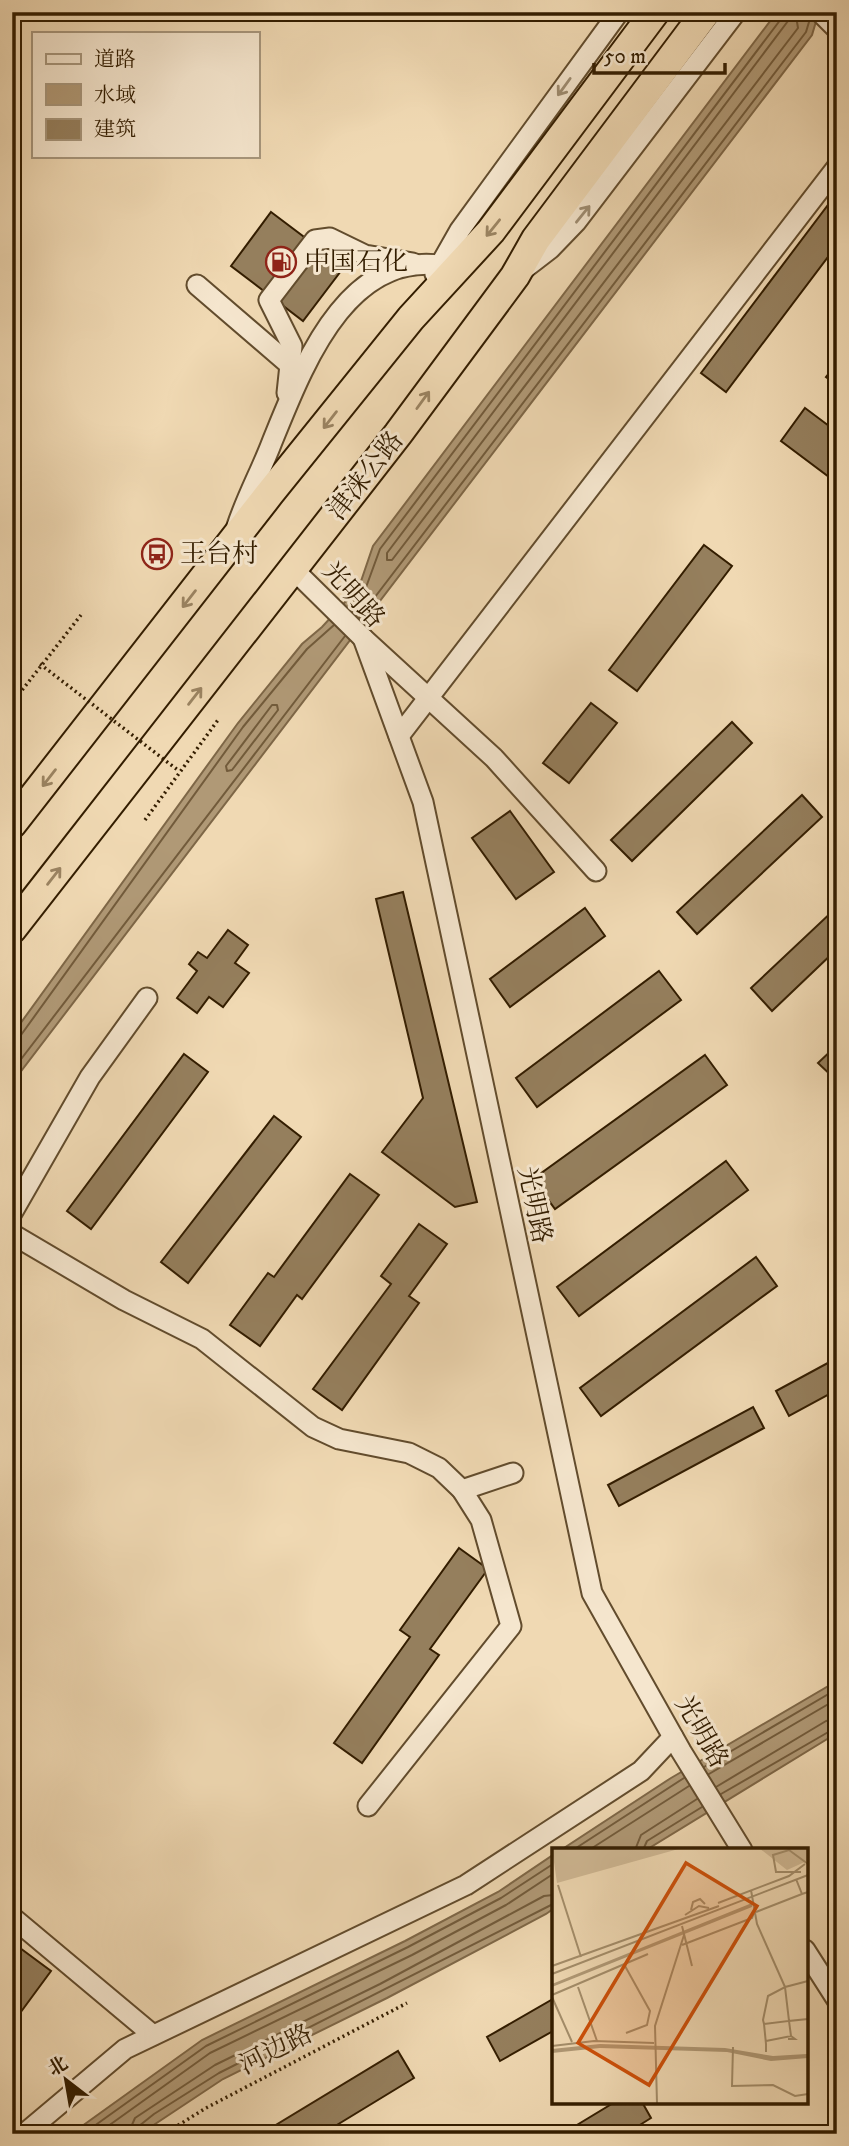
<svg xmlns="http://www.w3.org/2000/svg" width="849" height="2146" viewBox="0 0 849 2146" font-family="'IM FELL DW Pica','Noto Serif SC',serif">
	<style>
		.water { fill: #b09976; stroke: #7e6747; stroke-width: 2 }
		.lines { fill: none; stroke-linecap: round; stroke-linejoin: round }
		.shore { stroke: #725b3b; stroke-width: 2 }
		.building { fill: #957f5d; stroke: #331d00; stroke-width: 2 }
		.minor-casing { stroke: #624c2d; stroke-width: 23 }
		.highway-casing { stroke: #331d00; stroke-width: 32 }
		.path { stroke: #331d00; stroke-width: 3.5; stroke-dasharray: 2 3.5; stroke-linecap: butt }
		.minor { stroke: #f5e6ce; stroke-width: 19 }
		.highway { stroke: #f0d9b3; stroke-width: 28 }
		.path-bridge { stroke: #331d00; stroke-width: 3.5; stroke-dasharray: 2 3.5; stroke-linecap: butt }
		.oneway { stroke: #9e8c71 }
		.oneway2 { stroke: #9b8462 }
		.labels { text-anchor: middle; dominant-baseline: central; stroke-width: 6; stroke-linejoin: round; paint-order: stroke }
		.poi-label { font-size: 26px; fill: #331d00; stroke: #f5e6ce; text-anchor: start }
		.street-label { font-size: 26px; fill: #331d00; stroke: #f5e6ce }
		.inset-road { fill: none; stroke: #a48e6b; stroke-width: 2 }
		.view { fill: #cd500a; fill-opacity: 0.15; stroke: #cd500a; stroke-width: 3.5 }
		.inset-edge { fill: none; stroke: #331d00; stroke-width: 3.5 }
	</style>
	<rect width="100%" height="100%" fill="#f0d9b3"/>
	<filter id="stains"><feTurbulence type="fractalNoise" baseFrequency=".00286" numOctaves="4"/><feColorMatrix values="0 0 0 0 .2 0 0 0 0 .09 0 0 0 0 .02 0 0 0 .5 -.17"/></filter>
	<radialGradient id="worn" r=".72"><stop offset=".6" stop-color="#630" stop-opacity="0"/><stop offset="1" stop-color="#630" stop-opacity=".3"/></radialGradient>
	<g class="water">
		<polygon points="777,12 810,12 817,18 812,35 12,1083 12,1035 238,723 302,644 322,627 359,587 373,546"/>
		<polygon points="837,1681 837,1733 646,1850 561,1850 671,1778"/>
		<polygon points="553,1855 553,1909 546,1914 387,1998 223,2079 140,2134 71,2134 202,2040 405,1941 498,1892"/>
	</g>
	<g class="lines">
		<g class="shore">
			<polygon points="796,16 798,28 392,560 387,560 387,553 791,17"/>
			<polyline points="349,608 365,590 380,549 781,19 782,12"/>
			<polyline points="359,618 806,32 809,22 806,12"/>
			<polygon points="272,705 277,705 278,710 232,770 227,771 226,766"/>
			<polyline points="12,1038 21,1035 243,727 307,649 334,625"/>
			<polyline points="12,1071 345,636"/>
			<polyline points="704,1767 837,1689"/>
			<polyline points="709,1774 837,1699"/>
			<polyline points="716,1787 826,1721 837,1719"/>
			<polyline points="721,1794 837,1727"/>
			<polyline points="573,1850 684,1778"/>
			<polyline points="589,1850 689,1786"/>
			<polyline points="635,1850 641,1835 697,1799"/>
			<polyline points="643,1850 647,1841 702,1807"/>
			<polyline points="83,2134 206,2046 408,1947 501,1898 553,1864"/>
			<polyline points="97,2134 210,2053 412,1955 506,1905 553,1874"/>
			<polyline points="128,2134 135,2118 215,2065 380,1984 544,1896 553,1895"/>
			<polyline points="137,2134 139,2126 154,2114 219,2073 553,1904"/>
		</g>
	</g>
	<g class="building">
		<polygon points="837,193 837,245 726,392 701,373"/>
		<polygon points="271,212 344,267 303,321 231,266"/>
		<polygon points="837,363 837,385 826,377"/>
		<polygon points="805,408 837,432 837,483 781,441"/>
		<polygon points="704,545 732,566 637,691 609,670"/>
		<polygon points="591,703 617,723 569,783 543,763"/>
		<polygon points="732,722 752,743 632,861 611,840"/>
		<polygon points="802,795 822,817 697,934 677,912"/>
		<polygon points="510,811 554,872 516,899 472,838"/>
		<polygon points="403,892 477,1202 455,1207 382,1152 423,1098 376,899"/>
		<polygon points="837,907 837,949 772,1011 751,988"/>
		<polygon points="585,908 605,936 510,1007 490,979"/>
		<polygon points="228,930 248,945 235,963 249,973 223,1007 209,997 197,1013 177,998 197,971 189,964 198,952 207,958"/>
		<polygon points="659,971 681,1000 537,1107 516,1078"/>
		<polygon points="837,1045 837,1081 818,1063"/>
		<polygon points="184,1054 208,1072 91,1229 67,1211"/>
		<polygon points="705,1055 727,1085 555,1209 533,1179"/>
		<polygon points="274,1116 301,1137 188,1283 161,1262"/>
		<polygon points="726,1161 748,1190 579,1316 557,1287"/>
		<polygon points="350,1174 379,1195 302,1299 297,1295 260,1346 230,1325 268,1273 274,1277"/>
		<polygon points="419,1224 447,1244 409,1296 419,1303 342,1410 313,1389 391,1284 381,1276"/>
		<polygon points="756,1257 777,1286 601,1416 580,1388"/>
		<polygon points="837,1358 837,1390 789,1416 776,1391"/>
		<polygon points="753,1407 764,1428 619,1506 608,1485"/>
		<polygon points="459,1548 488,1569 430,1649 439,1655 362,1763 334,1743 410,1637 400,1630"/>
		<polygon points="20,1948 51,1971 12,2024 12,1959"/>
		<polygon points="553,1999 553,2031 500,2061 487,2037"/>
		<polygon points="398,2051 414,2078 322,2134 261,2134"/>
		<polygon points="615,2102 642,2102 651,2118 635,2128 639,2134 569,2134 567,2131"/>
	</g>
	<g class="lines">
		<g class="minor-casing">
			<g id="minor">
				<polyline points="820,12 837,29"/>
				<polyline points="524,269 550,249 576,222 736,12"/>
				<polyline points="435,274 460,230 619,12"/>
				<polyline points="197,285 290,365"/>
				<polyline points="287,393 292,346 269,300 315,240 330,238 365,255 413,263"/>
				<path d="M 237,526 C 247,496 261,471 272,442 C 303,366 349,241 455,268"/>
				<polyline points="293,569 363,638 494,758 596,871"/>
				<polyline points="363,638 423,802 592,1593 681,1751 742,1850"/>
				<polyline points="399,736 837,167"/>
				<polyline points="12,1213 90,1077 147,998"/>
				<polyline points="12,1234 124,1300 202,1339 313,1427 339,1439 409,1453 439,1468 462,1490 481,1520 511,1626 368,1806"/>
				<polyline points="462,1490 513,1473"/>
				<polyline points="12,1917 153,2035"/>
				<polyline points="805,1950 837,2000"/>
				<polyline points="24,2134 125,2049 466,1885 641,1771 673,1737"/>
			</g>
		</g>
		<g class="highway-casing">
			<g id="highway">
				<polyline points="12,824 270,493 411,318 491,231 655,12"/>
				<polyline points="12,929 398,434 515,276 536,239 706,12"/>
			</g>
		</g>
		<g class="path">
			<polyline points="12,703 81,615"/>
			<polyline points="145,820 218,720"/>
			<polyline points="164,2134 206,2108 407,2003"/>
		</g>
		<use href="#minor" class="minor"/>
		<use href="#highway" class="highway"/>
		<polyline class="path-bridge" points="40,664 179,771"/>
	</g>
	<defs><path id="oneway-shaft" d="M-6 0H5M1.5-3L5.5 0L1.5 3" fill="none" stroke-width="1.6" stroke-linecap="round" stroke-linejoin="round" transform="scale(1.75)"/></defs>
	<g class="oneway">
		<use href="#oneway-shaft" transform="translate(564 87) rotate(126)"/>
		<use href="#oneway-shaft" transform="translate(583 214) rotate(-51)"/>
	</g>
	<g class="oneway2">
		<use href="#oneway-shaft" transform="translate(493 228) rotate(129)"/>
		<use href="#oneway-shaft" transform="translate(423 400) rotate(-54)"/>
		<use href="#oneway-shaft" transform="translate(330 420) rotate(128)"/>
		<use href="#oneway-shaft" transform="translate(189 599) rotate(128)"/>
		<use href="#oneway-shaft" transform="translate(195 696) rotate(-52)"/>
		<use href="#oneway-shaft" transform="translate(49 778) rotate(128)"/>
		<use href="#oneway-shaft" transform="translate(54 876) rotate(-52)"/>
	</g>
	<defs>
		<g id="fuel-ring" transform="scale(1.575)"><circle r="9.5" fill="#f5e6ce" stroke="#8f2418" stroke-width="1.5"/><path d="M-5.5-6h7V0h2V4h1.3V-2.5L3-4.5l.8-.8L6-3V5H2.5V1h-1V6h-7ZM-4.2-4.7v3.2H.2V-4.7Z" fill="#8f2418"/></g>
		<g id="bus-ring" transform="scale(1.575)"><circle r="9.5" fill="#f5e6ce" stroke="#8f2418" stroke-width="1.5"/><path d="M-5-6H5V4H4V6H2V4H-2V6H-4V4H-5ZM-3.5-4V0h7V-4ZM-3.5 1.2v1.5H-2V1.2ZM2 1.2v1.5H3.5V1.2Z" fill="#8f2418"/></g>
	</defs>
	<g fill-rule="evenodd">
		<use href="#fuel-ring" x="281" y="262"/>
		<use href="#bus-ring" x="157" y="554"/>
	</g>
	<g class="labels">
		<g class="poi-label">
			<text x="304" y="262">中国石化</text>
			<text x="180" y="554">王台村</text>
		</g>
		<g class="street-label">
			<text transform="translate(366 476) rotate(-52)">津涞公路</text>
			<text transform="translate(353 595) rotate(48)">光明路</text>
			<text transform="translate(534 1205) rotate(78)">光明路</text>
			<text transform="translate(701 1732) rotate(60)">光明路</text>
			<text transform="translate(276 2050) rotate(-27)">河边路</text>
		</g>
	</g>
	<g transform="translate(552 1848)">
		<rect width="256" height="256" fill="#f0d9b3"/>
		<path d="M 0,0 L 130,0 L 5,35 ZM 207,0 L 255,0 L 255,13 L 235,22 Z" fill="#d0b995"/>
		<path d="M 200,55 L 200,59 L 0,139 L 0,136 ZM 48,196 L 173,200 L 221,208 L 255,206 L 256,210 L 219,213 L 175,204 L 48,200 L 0,205 L 0,201 Z" fill="#b09976"/>
		<path class="inset-road" d="M 249,24 L 224,24 L 221,7 L 237,2 L 256,16M 244,31 L 250,46 L 256,44M 6,37 L 29,109M 199,42 L 205,76 L 233,139 L 256,133M 166,55 L 237,28 L 253,16M 139,62 L 141,54 L 148,51 L 153,56M 204,64 L 250,46M 133,67 L 147,58 L 157,60M 130,78 L 140,118M 130,97 L 200,70 L 203,62M 0,118 L 167,58M 73,118 L 98,163 L 95,177 L 74,185M 0,126 L 256,27M 26,139 L 45,193M 0,147 L 96,106M 0,149 L 20,194M 212,176 L 237,173 L 233,139 L 216,148 L 211,172 L 212,176 L 214,196 L 214,204M 239,188 L 237,173 L 256,171M 214,193 L 239,188 L 243,191 L 236,191M 0,198 L 42,193 L 102,195M 181,199 L 180,238 L 221,237 L 243,248 L 256,246M 105,255 L 103,178 L 132,87"/>
		<path class="view" d="M 134,15 L 205,58 L 97,237 L 26,195 Z"/>
		<rect width="256" height="256" class="inset-edge"/>
	</g>
	<rect width="849" height="2146" fill="none" stroke="#f0d9b3" stroke-width="42"/>
	<rect x="14" y="14" width="821" height="2118" fill="none" stroke="#331d00" stroke-width="3.5"/>
	<rect x="21" y="21" width="807" height="2104" fill="none" stroke="#331d00" stroke-width="2"/>
	<rect x="32" y="32" width="228" height="126" fill="#f5e6ce" stroke="#a7967c" stroke-width="2"/>
	<rect x="46" y="54" width="35" height="10" fill="#f5e6ce" stroke="#a7967c" stroke-width="2"/>
	<text x="94" y="66" font-size="21" fill="#331d00">道路</text>
	<rect x="46" y="84" width="35" height="21" fill="#b09976" stroke="#a7967c" stroke-width="2"/>
	<text x="94" y="102" font-size="21" fill="#331d00">水域</text>
	<rect x="46" y="119" width="35" height="21" fill="#957f5d" stroke="#a7967c" stroke-width="2"/>
	<text x="94" y="136" font-size="21" fill="#331d00">建筑</text>
	<g transform="translate(66 2080) rotate(329)" stroke="#f5e6ce" stroke-width="5" paint-order="stroke">
	<path d="M0-5L12 26L0 18L-12 26Z" fill="#331d00"/>
	<text y="-10" font-size="19" font-weight="bold" text-anchor="middle" fill="#331d00">北</text>
	</g>
	<path d="M594 63v10h131v-10" fill="none" stroke="#331d00" stroke-width="3.5"/>
	<text x="604" y="63" font-size="21" fill="#331d00" stroke="#f5e6ce" stroke-width="5" paint-order="stroke">50 m</text>
	<rect width="100%" height="100%" filter="url(#stains)"/>
	<rect width="100%" height="100%" fill="url(#worn)"/>
</svg>
